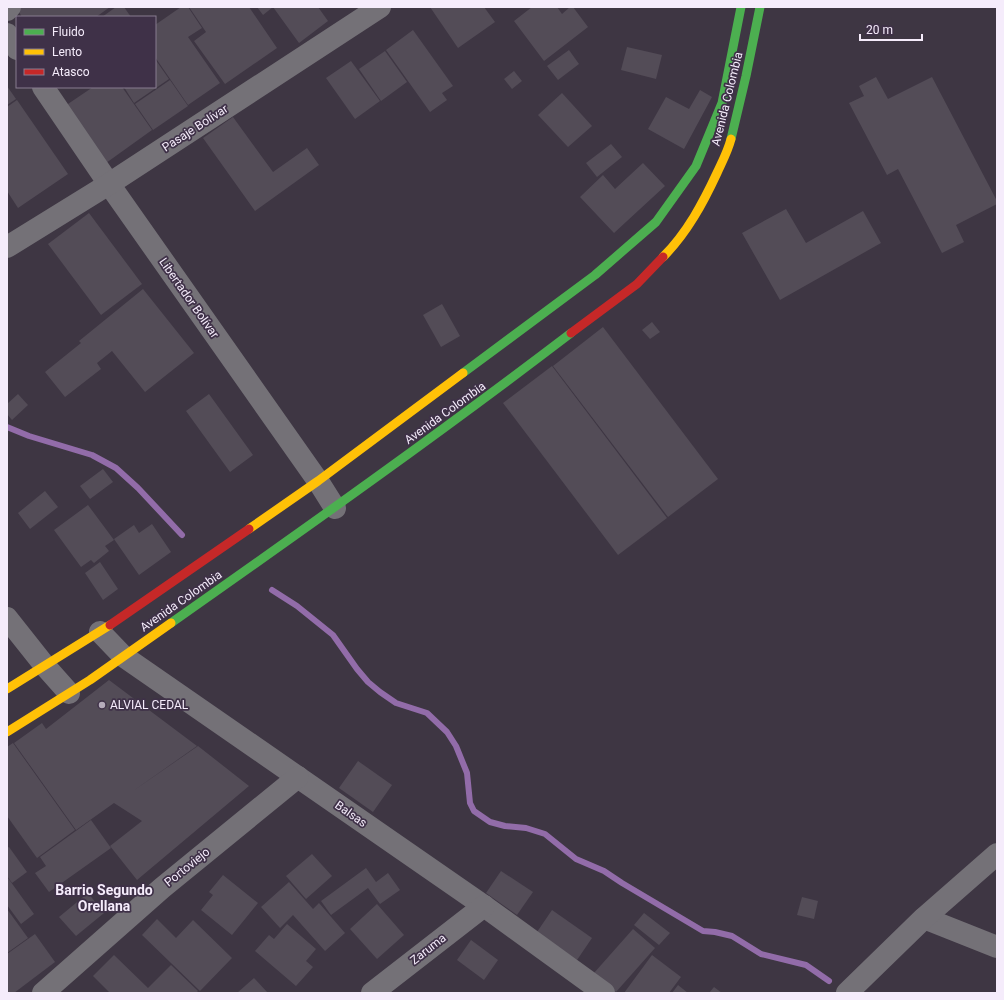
<svg xmlns="http://www.w3.org/2000/svg" width="1004" height="1000" viewBox="0 0 1004 1000" font-family="Roboto,sans-serif">
	<style>
		.lines { fill: none; stroke-linecap: round; stroke-linejoin: round }
		.stream { stroke: #926ca9; stroke-width: 6 }
		.building { fill: #534c57 }
		.street { stroke: #747177; stroke-width: 22 }
		.fast { stroke: #4caf50; stroke-width: 9 }
		.slow { stroke: #ffc107; stroke-width: 9 }
		.jam { stroke: #c62828; stroke-width: 9 }
		.poi-dot { fill: #b5acbb; stroke: #3f3148; stroke-width: 1.5 }
		.labels { text-anchor: middle; dominant-baseline: central; stroke-width: 3.5; stroke-linejoin: round; paint-order: stroke }
		.street-label { font-size: 12px; fill: #f5ecfb; stroke: #3f3148 }
		.poi-label { font-size: 12px; fill: #f5ecfb; stroke: #3f3148; text-anchor: start }
		.quarter-label { font-size: 14px; font-weight: bold; fill: #f5ecfb; stroke: #3f3148 }
	</style>
	<rect width="100%" height="100%" fill="#3e3643"/>
	<g class="lines">
		<g class="stream">
			<polyline points="7,427 29,436 92,455 116,468 138,488 182,535"/>
			<polyline points="272,590 297,606 333,635 357,669 368,682 380,692 396,703 427,713 447,732 456,746 467,773 470,803 474,811 490,822 505,826 526,828 545,834 576,859 604,871 622,883 703,931 715,932 732,936 761,954 806,965 829,981"/>
		</g>
	</g>
	<g class="building">
		<polygon points="20,7 110,7 96,17 22,17 17,9"/>
		<polygon points="116,7 124,7 131,17 102,17"/>
		<polygon points="181,7 188,7 202,28 188,37 220,83 188,105 155,57 155,25"/>
		<polygon points="189,7 249,7 277,48 225,84 194,41 206,32"/>
		<polygon points="257,7 318,7 328,21 299,43 273,7 263,15"/>
		<polygon points="430,7 484,7 495,22 458,48"/>
		<polygon points="532,7 557,7 562,14 570,7 573,7 588,27 544,61 514,21"/>
		<polygon points="413,30 453,86 442,93 447,100 430,112 386,50"/>
		<polygon points="627,47 662,55 656,79 621,70"/>
		<polygon points="569,50 579,64 558,80 547,66"/>
		<polygon points="385,51 407,82 381,101 359,69"/>
		<polygon points="155,59 169,79 134,103 124,87 155,87"/>
		<polygon points="351,61 380,101 355,119 326,78"/>
		<polygon points="514,71 522,81 512,89 504,79"/>
		<polygon points="876,77 888,99 932,77 997,201 997,204 956,225 964,242 942,253 898,169 887,175 849,103 864,96 859,86"/>
		<polygon points="170,80 188,106 153,130 135,104"/>
		<polygon points="7,86 16,99 7,105"/>
		<polygon points="93,87 122,87 152,130 106,163 65,106"/>
		<polygon points="700,90 712,97 684,149 648,129 666,97 689,109"/>
		<polygon points="562,93 592,126 568,147 538,115"/>
		<polygon points="17,100 68,174 18,208 7,191 7,107"/>
		<polygon points="233,117 273,172 307,148 319,165 255,211 203,138"/>
		<polygon points="611,144 622,157 597,177 586,163"/>
		<polygon points="643,163 665,186 614,233 580,197 603,175 615,189"/>
		<polygon points="786,209 806,243 863,211 881,243 780,300 742,233"/>
		<polygon points="89,213 142,284 101,315 48,244"/>
		<polygon points="143,289 194,353 145,392 112,351 97,363 101,369 65,397 45,372 81,343 79,341"/>
		<polygon points="442,304 460,336 441,347 423,315"/>
		<polygon points="652,322 660,332 650,339 642,330"/>
		<polygon points="603,327 718,479 668,517 553,366"/>
		<polygon points="552,366 667,518 618,555 503,403"/>
		<polygon points="18,394 28,405 12,420 7,414 7,404"/>
		<polygon points="209,394 253,455 230,472 186,411"/>
		<polygon points="103,469 113,482 90,499 80,486"/>
		<polygon points="45,491 58,507 30,529 18,513"/>
		<polygon points="88,505 114,540 105,546 109,551 94,563 91,560 81,567 54,530"/>
		<polygon points="152,524 171,552 139,575 114,539 134,525 139,533"/>
		<polygon points="100,562 118,589 103,600 85,573"/>
		<polygon points="109,680 197,746 133,791 198,746 249,786 137,880 110,846 142,821 114,803 76,830 14,743 42,723 46,729"/>
		<polygon points="13,743 75,830 37,858 7,816 7,747"/>
		<polygon points="358,761 392,785 373,812 339,788"/>
		<polygon points="91,820 111,848 49,892 35,873 46,866 40,857"/>
		<polygon points="9,847 27,872 12,883 7,876 7,848"/>
		<polygon points="312,854 332,876 306,899 286,876"/>
		<polygon points="366,868 376,882 388,873 400,890 380,904 368,888 331,915 321,901"/>
		<polygon points="501,871 533,892 517,915 486,893"/>
		<polygon points="223,875 258,903 232,935 201,910 213,895 209,892"/>
		<polygon points="8,878 34,914 21,924 7,905"/>
		<polygon points="289,882 313,909 319,903 345,933 325,951 293,915 280,928 261,907"/>
		<polygon points="88,893 104,913 76,936 59,917"/>
		<polygon points="802,897 818,901 814,919 797,915"/>
		<polygon points="377,904 404,935 377,959 350,929"/>
		<polygon points="7,909 28,938 7,953"/>
		<polygon points="552,910 592,938 577,960 537,932"/>
		<polygon points="644,913 670,933 659,945 634,925"/>
		<polygon points="157,919 176,938 193,920 232,958 200,991 142,935"/>
		<polygon points="287,924 316,949 306,961 313,967 296,986 255,951 269,935 274,939"/>
		<polygon points="633,929 655,948 616,992 594,973"/>
		<polygon points="35,934 55,962 14,993 7,993 7,954"/>
		<polygon points="471,940 498,960 484,980 457,960"/>
		<polygon points="114,955 148,988 171,965 198,991 196,993 110,993 93,976"/>
		<polygon points="652,955 681,977 669,993 624,993"/>
		<polygon points="254,978 268,993 237,993"/>
		<polygon points="678,985 688,993 672,993"/>
		<polygon points="714,987 722,993 709,993"/>
	</g>
	<g class="lines">
		<g class="street">
			<polyline points="7,10 10,7"/>
			<polyline points="7,34 17,49"/>
			<polyline points="43,87 109,184 318,481 335,508"/>
			<polyline points="7,247 109,184 380,7"/>
			<polyline points="7,618 45,666 69,693"/>
			<polyline points="100,632 123,656 484,906 604,993"/>
			<polyline points="924,918 997,947"/>
			<polyline points="43,993 162,888 298,777"/>
			<polyline points="372,993 484,906"/>
			<polyline points="847,993 924,918 997,854"/>
		</g>
		<g class="fast">
			<polyline points="731,139 746,76 760,7"/>
			<polyline points="463,373 595,275 656,222 696,166 722,103 741,7"/>
			<path d="M 171,623 C 306,528 440,433 571,333"/>
		</g>
		<g class="slow">
			<path d="M 663,257 C 687,233 703,203 717,173 C 722,162 728,151 731,139"/>
			<polyline points="249,529 318,481 463,373"/>
			<polyline points="7,689 110,625"/>
			<polyline points="7,732 90,680 171,623"/>
		</g>
		<g class="jam">
			<polyline points="571,333 637,284 663,257"/>
			<polyline points="110,625 249,529"/>
		</g>
	</g>
	<circle class="poi-dot" cx="102" cy="705" r="4"/>
	<g class="labels">
		<g class="street-label">
			<text transform="translate(727 99) rotate(-76)">Avenida Colombia</text>
			<text transform="translate(195 128) rotate(-33)">Pasaje Bolívar</text>
			<text transform="translate(189 298) rotate(55)">Libertador Bolívar</text>
			<text transform="translate(445 413) rotate(-36)">Avenida Colombia</text>
			<text transform="translate(181 601) rotate(-35)">Avenida Colombia</text>
			<text transform="translate(351 814) rotate(35)">Balsas</text>
			<text transform="translate(187 867) rotate(-39)">Portoviejo</text>
			<text transform="translate(428 949) rotate(-38)">Zaruma</text>
		</g>
		<g class="poi-label">
			<text x="110" y="705">ALVIAL CEDAL</text>
		</g>
		<g class="quarter-label">
			<text x="104" y="890">Barrio Segundo<tspan x="104" dy="16">Orellana</tspan></text>
		</g>
	</g>
	<rect width="1004" height="1000" fill="none" stroke="#f5ecfb" stroke-width="16"/>
	<rect x="16" y="16" width="140" height="72" fill="#3f3148" stroke="#887c90"/>
	<rect x="24" y="29" width="20" height="6" fill="#4caf50" stroke="#887c90"/>
	<text x="52" y="36" font-size="12" fill="#f5ecfb">Fluido</text>
	<rect x="24" y="49" width="20" height="6" fill="#ffc107" stroke="#887c90"/>
	<text x="52" y="56" font-size="12" fill="#f5ecfb">Lento</text>
	<rect x="24" y="69" width="20" height="6" fill="#c62828" stroke="#887c90"/>
	<text x="52" y="76" font-size="12" fill="#f5ecfb">Atasco</text>
	<path d="M860 34v6h62v-6" fill="none" stroke="#f5ecfb" stroke-width="2"/>
	<text x="866" y="34" font-size="12" fill="#f5ecfb" stroke="#3f3148" stroke-width="3" paint-order="stroke">20 m</text>
</svg>
